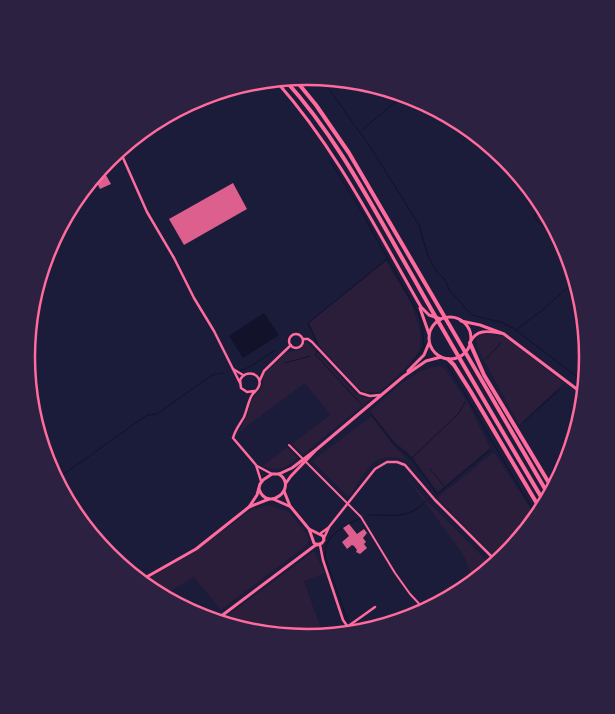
<svg xmlns="http://www.w3.org/2000/svg" width="615" height="714" viewBox="0 0 615 714" font-family="'Source Sans 3',sans-serif">
	<style>
		.green { fill: #2a1e3b }
		.water { fill: #12122b }
		.lines { fill: none; stroke-linecap: round; stroke-linejoin: round }
		.stream { stroke: #12122b; stroke-width: 1 }
		.building { fill: #dd5f8e }
		.pedestrian { stroke: #ff6b9d; stroke-width: 2 }
		.minor { stroke: #ff6b9d; stroke-width: 2.5 }
		.tertiary { stroke: #ff6b9d; stroke-width: 3 }
		.secondary { stroke: #ff6b9d; stroke-width: 3 }
		.trunk { stroke: #ff6b9d; stroke-width: 4 }
		.rim { fill: none; stroke: #ff6b9d; stroke-width: 2.5 }
	</style>
	<rect width="100%" height="100%" fill="#1b1b3a"/>
	<g class="green">
		<polygon points="386,261 412,305 420,331 420,352 403,371 379,392 365,392 358,388 320,347 309,323"/>
		<polygon points="481,333 504,336 564,383 519,425 478,349 476,339"/>
		<polygon points="305,342 308,343 355,393 362,397 372,398 303,454 292,444 330,415 305,383 238,433 247,416 251,401 262,387 264,374 287,352 300,350"/>
		<path d="M 440,366 L 444,368 L 469,405 L 490,448 L 438,492 L 411,455 L 395,442 L 370,411 C 389,395 415,367 440,366 Z"/>
		<path d="M 372,416 L 393,445 L 409,461 C 372,448 367,471 349,497 L 312,461 Z"/>
		<path d="M 287,447 L 297,458 C 285,469 278,472 262,466 Z"/>
		<polygon points="494,452 534,514 506,556 499,561 437,498"/>
		<polygon points="402,471 428,502 492,566 478,575 472,575 463,554"/>
		<polygon points="269,505 289,512 307,534 309,540 307,545 221,610 194,577 166,594 145,580 190,555 252,509"/>
		<polygon points="314,551 325,573 304,581 323,635 307,638 220,621"/>
	</g>
	<polygon class="water" points="264,313 279,335 243,358 229,336"/>
	<g class="lines">
		<g class="stream">
			<polyline points="321,78 371,148 419,225 428,256 437,272 444,278 450,291 472,315 500,322 513,328 580,379"/>
			<polyline points="362,130 404,95"/>
			<polyline points="124,151 126,155"/>
			<polyline points="330,161 356,202 418,313 422,325 424,347 412,362"/>
			<polyline points="541,209 535,214 535,218 568,253"/>
			<polyline points="517,329 540,312 574,282"/>
			<polyline points="317,343 308,323 387,259"/>
			<polyline points="317,352 315,354 361,404"/>
			<polyline points="486,359 501,343"/>
			<polyline points="285,363 310,356"/>
			<path d="M 448,366 C 478,414 504,465 535,512"/>
			<polyline points="240,371 251,366 274,351"/>
			<polyline points="577,375 587,368"/>
			<polyline points="583,382 584,382"/>
			<polyline points="370,413 393,443 411,458 437,494 490,450"/>
			<polyline points="524,422 559,390"/>
			<polyline points="412,458 459,413 465,402"/>
			<polyline points="561,460 563,471"/>
			<polyline points="430,469 444,486"/>
			<polyline points="57,479 147,415 157,414 212,375 223,373"/>
			<path d="M 369,515 C 395,514 405,521 426,501"/>
			<path d="M 348,622 L 325,557 C 326,553 325,548 327,544 C 331,534 349,522 360,519"/>
		</g>
	</g>
	<g class="building">
		<polygon points="102,168 111,184 100,189 95,179"/>
		<polygon points="233,183 247,209 184,245 169,219"/>
		<polygon points="349,524 357,534 364,529 367,533 363,538 366,542 364,544 367,548 360,554 356,552 357,550 354,546 352,545 347,549 342,542 349,536 343,528"/>
	</g>
	<g class="lines">
		<polyline class="pedestrian" points="289,445 361,517 395,573 410,594 425,610"/>
		<g class="minor">
			<polyline points="120,151 147,212 174,258 194,298 214,331 240,383"/>
			<circle cx="296" cy="341" r="7"/>
			<polyline points="303,339 308,339 312,342 360,393 370,396 380,395"/>
			<polyline points="233,369 243,375"/>
			<polyline points="260,380 264,371 291,345"/>
			<path d="M 254,391 L 247,392 L 241,388 L 240,380 C 246,368 263,374 259,386 C 258,390 254,392 252,395 C 248,402 247,410 244,417 C 240,424 235,430 233,438 L 256,465 L 261,481"/>
			<polyline points="257,466 272,474"/>
			<polyline points="321,533 328,528"/>
			<polyline points="324,538 329,527 375,469 387,462 397,462 405,465 435,500 497,562"/>
			<polyline points="320,545 323,560 343,620 350,630"/>
			<polyline points="347,627 375,607"/>
		</g>
		<g class="tertiary">
			<path d="M 277,82 C 337,150 376,229 421,307 L 429,315 L 441,319"/>
			<polyline points="420,308 429,334"/>
			<polyline points="461,321 480,325 504,334 582,393"/>
			<path d="M 470,342 C 477,329 487,331 500,333"/>
			<polyline points="284,491 290,506 309,529 323,536 324,540 322,543 317,545 314,543 309,529"/>
			<polyline points="273,499 289,506"/>
			<polyline points="216,620 317,544"/>
		</g>
		<g class="secondary">
			<circle cx="450" cy="338" r="21"/>
			<polyline points="408,371 424,355 429,343"/>
			<polyline points="286,483 291,476 315,451"/>
			<path d="M 259,489 C 267,513 299,488 279,474"/>
			<polyline points="249,507 257,495 260,484 263,480 272,474 279,474 292,468 317,449 404,376 426,361 441,357"/>
			<polyline points="143,579 196,549 249,507 269,499"/>
		</g>
		<g class="trunk">
			<polyline points="294,78 316,105 349,153 548,494"/>
			<path d="M 285,80 C 338,138 374,210 413,277 C 455,352 499,426 543,500"/>
			<polyline points="470,343 484,375 552,488"/>
			<polyline points="448,359 454,365 471,392 539,507"/>
		</g>
	</g>
	<path d="M0 0H615V714H0ZM35 357a272 272 0 1 1 544 0a272 272 0 1 1-544 0Z" fill="#2d2142" fill-rule="evenodd"/>
	<path class="rim" d="M35 357a272 272 0 1 1 544 0a272 272 0 1 1-544 0Z"/>
</svg>
